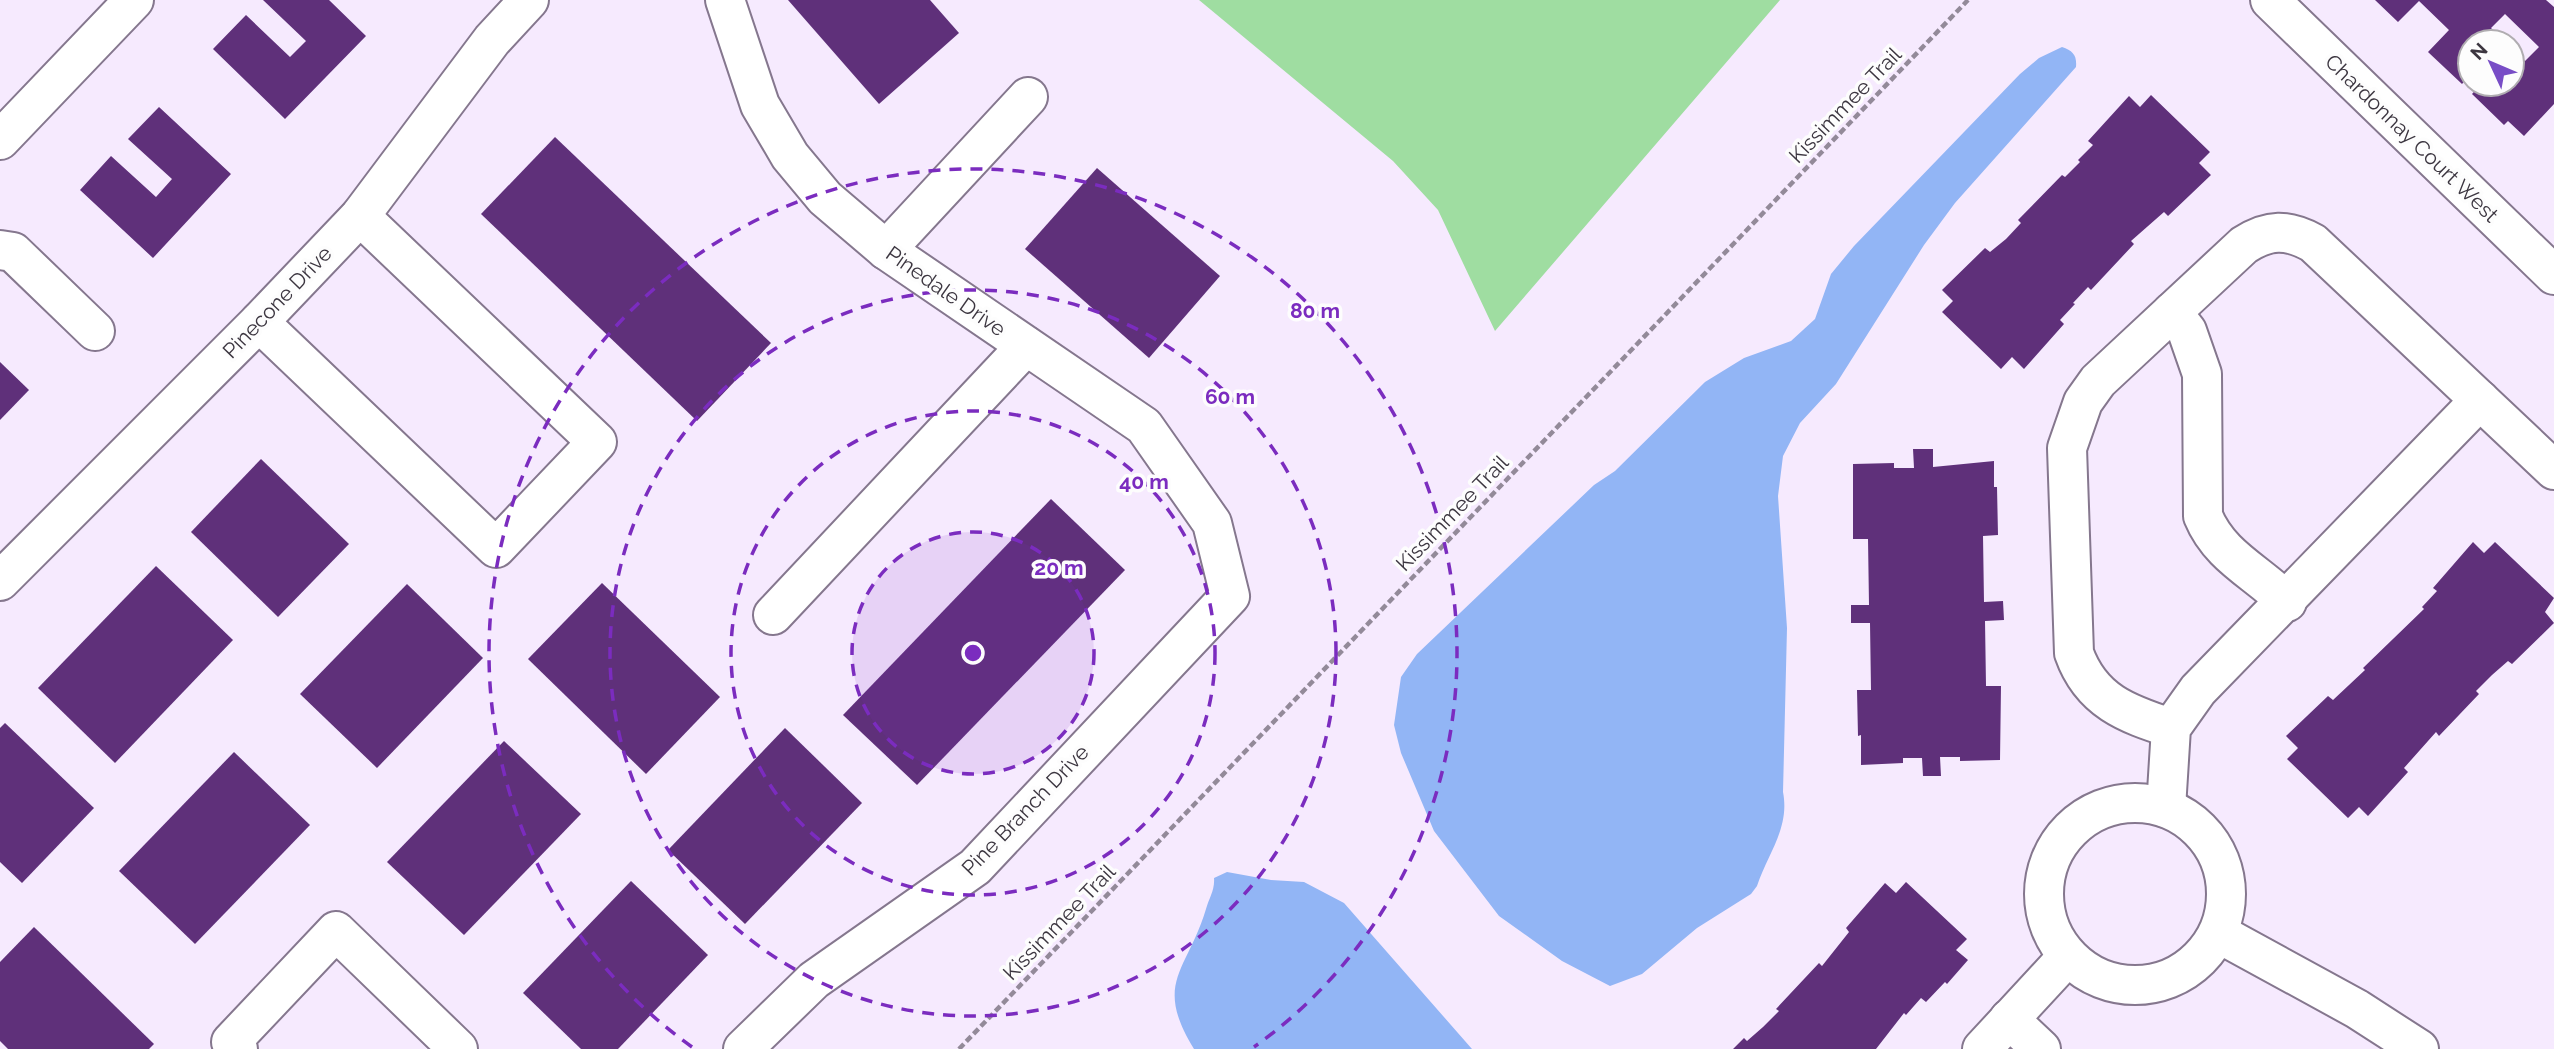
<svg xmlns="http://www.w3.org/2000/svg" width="2554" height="1049" viewBox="0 0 2554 1049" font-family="Raleway,sans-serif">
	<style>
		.green { fill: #9fdda1 }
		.water { fill: #92b5f5 }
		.building { fill: #5f307a }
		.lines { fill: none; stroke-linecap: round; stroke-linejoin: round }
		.minor-casing { stroke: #85778e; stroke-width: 42 }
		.path { stroke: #938a99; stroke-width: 4.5; stroke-dasharray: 7 3.5; stroke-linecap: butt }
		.minor { stroke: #fff; stroke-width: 38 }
		.ring { fill: none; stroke: #7b2cbf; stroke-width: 3.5; stroke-dasharray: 12 9 }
		.labels { text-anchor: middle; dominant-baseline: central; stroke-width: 7; stroke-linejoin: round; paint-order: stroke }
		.street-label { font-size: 21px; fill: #3c3640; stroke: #fdfdfd }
		.centre { fill: #7b2cbf; stroke: #fdfdfd; stroke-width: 3.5 }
		.ring-label { font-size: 21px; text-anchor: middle; font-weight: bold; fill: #7b2cbf; stroke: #fdfdfd; stroke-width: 7; stroke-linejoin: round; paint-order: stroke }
	</style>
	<rect width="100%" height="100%" fill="#f6eafe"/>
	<polygon class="green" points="1199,0 1780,0 1495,331 1438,210 1393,161"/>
	<g class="water">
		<path d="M 2062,47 C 2073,51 2077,55 2076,67 L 1955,203 L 1924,245 L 1836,384 L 1800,423 L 1783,456 L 1778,496 L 1787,628 L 1783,792 C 1790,828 1768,853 1757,886 L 1751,894 L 1697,928 L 1642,974 L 1610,986 L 1562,961 L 1499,916 L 1434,831 L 1401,753 L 1394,725 L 1401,677 L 1417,654 L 1594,485 L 1615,471 L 1705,382 L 1744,358 L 1791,341 L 1815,319 L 1831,274 L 1854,246 L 2020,74 L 2039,58 Z"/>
		<path d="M 1227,872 L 1271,880 L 1304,882 L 1344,903 L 1472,1049 L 1194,1049 C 1153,982 1187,972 1206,909 C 1209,898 1215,890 1214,878 Z"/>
	</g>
	<g class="building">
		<polygon points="263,0 329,0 366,36 285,119 213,49 246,15 290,57 306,41"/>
		<polygon points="788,0 930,0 959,33 879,104"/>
		<polygon points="2375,0 2546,0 2554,7 2554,104 2524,136 2508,121 2504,125 2472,94 2481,84 2512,84 2512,48 2525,61 2539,47 2505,14 2491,28 2505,42 2470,42 2470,75 2462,84 2428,52 2449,30 2419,1 2398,22"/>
		<polygon points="2151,95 2210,152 2199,163 2211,175 2168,216 2164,212 2131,241 2134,244 2091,290 2088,287 2073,303 2075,304 2060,320 2064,324 2024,369 2012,357 2001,369 1942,312 1953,301 1942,290 1985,248 1990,252 2006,239 2021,223 2018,220 2062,175 2065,177 2080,162 2078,160 2093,145 2088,141 2129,96 2140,107"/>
		<polygon points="159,107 231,174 153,258 80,190 111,156 156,197 172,179 128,139"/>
		<polygon points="555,137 771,343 697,421 481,214"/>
		<polygon points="1097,168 1220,276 1149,358 1025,249"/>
		<polygon points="0,362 29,390 0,420"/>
		<polygon points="1913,449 1933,449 1933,467 1994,461 1994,487 1997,487 1998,535 1983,536 1984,602 2003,601 2004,620 1985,621 1986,686 2001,686 2000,760 1960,761 1960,757 1940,757 1941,776 1923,776 1922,758 1903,758 1903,763 1861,765 1861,735 1858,736 1857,690 1871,690 1870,623 1851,623 1851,605 1869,605 1868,539 1853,539 1853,464 1894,463 1894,468 1914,468"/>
		<polygon points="261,459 349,544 278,617 191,532"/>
		<polygon points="1051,499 1125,570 917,785 843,715"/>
		<polygon points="2473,542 2484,553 2495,542 2554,598 2545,612 2554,623 2512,664 2508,661 2492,675 2476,691 2479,694 2439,736 2436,732 2404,768 2408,772 2368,816 2359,807 2348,818 2287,759 2298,748 2286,736 2328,696 2333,700 2365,670 2363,668 2424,609 2422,607 2437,591 2433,588"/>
		<polygon points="156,566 233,640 115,763 38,688"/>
		<polygon points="602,583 720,697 646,774 528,659"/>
		<polygon points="407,584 483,658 377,768 300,694"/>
		<polygon points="5,723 94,808 22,883 0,862 0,728"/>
		<polygon points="785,728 862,803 745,924 668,850"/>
		<polygon points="504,741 581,814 464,935 387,862"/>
		<polygon points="234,752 310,825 195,944 119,871"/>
		<polygon points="631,881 708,955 618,1049 581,1049 523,993"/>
		<polygon points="1906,882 1967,939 1956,950 1968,960 1947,984 1945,982 1926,1002 1921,998 1906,1015 1904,1013 1876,1049 1733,1049 1744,1038 1747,1041 1763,1027 1779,1011 1776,1009 1819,963 1822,966 1849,932 1846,928 1885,883 1896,893"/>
		<polygon points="34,927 154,1044 149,1049 8,1049 0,1041 0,962"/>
	</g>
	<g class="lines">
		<g class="minor-casing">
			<g id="minor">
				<polyline points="725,0 760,105 790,156 825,198 886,250 1144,426 1212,523 1230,596 975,867 814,980 743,1049"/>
				<polyline points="2270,0 2554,275"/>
				<polyline points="0,140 134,0"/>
				<polyline points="0,250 13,252 95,331"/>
				<polyline points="886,250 1028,97"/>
				<path d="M 2172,312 L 2187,331 L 2202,374 L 2203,516 C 2220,557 2256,571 2287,602"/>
				<polyline points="259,322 496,548 597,442 360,216"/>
				<polyline points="0,581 259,322 360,216 492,40 529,0"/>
				<polyline points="773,615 1026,346"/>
				<path d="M 2171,728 C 2127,714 2091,701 2074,653 L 2067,448 L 2083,402 L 2098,381 L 2244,245 C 2269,229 2287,229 2313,243 L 2554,470"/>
				<circle cx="2135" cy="894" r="91"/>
				<polyline points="2166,808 2171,728 2198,690 2480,400"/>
				<polyline points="2218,933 2357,1009 2419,1049"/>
				<polyline points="2009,1019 2041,1049"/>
				<polyline points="238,1049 231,1042 336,931 458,1049"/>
				<polyline points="1982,1049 2067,957"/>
			</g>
		</g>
		<polyline class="path" points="959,1049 1968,0"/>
		<use href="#minor" class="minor"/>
	</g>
	<circle cx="973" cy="653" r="121" fill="#7b2cbf" fill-opacity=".12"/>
	<g class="ring">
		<circle cx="973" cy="653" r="121"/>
		<circle cx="973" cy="653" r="242"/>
		<circle cx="973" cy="653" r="363"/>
		<path d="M692 1047A484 484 0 1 1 1254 1047"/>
	</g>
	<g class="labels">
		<g class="street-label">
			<text transform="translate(1845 105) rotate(-46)">Kissimmee Trail</text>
			<text transform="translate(2412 138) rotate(44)">Chardonnay Court West</text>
			<text transform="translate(946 291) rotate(35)">Pinedale Drive</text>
			<text transform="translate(277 302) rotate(-46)">Pinecone Drive</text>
			<text transform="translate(1452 513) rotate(-46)">Kissimmee Trail</text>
			<text transform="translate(1025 810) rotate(-46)">Pine Branch Drive</text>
			<text transform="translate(1059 922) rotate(-46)">Kissimmee Trail</text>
		</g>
	</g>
	<circle cx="973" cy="653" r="10" class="centre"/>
	<g class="ring-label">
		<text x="1315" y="318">80 m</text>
		<text x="1230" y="404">60 m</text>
		<text x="1144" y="489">40 m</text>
		<text x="1059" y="575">20 m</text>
	</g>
	<g transform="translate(2491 63) rotate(314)"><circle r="33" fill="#fdfdfd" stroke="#b0adb1" stroke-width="2"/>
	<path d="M0-5L12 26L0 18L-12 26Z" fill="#784dc6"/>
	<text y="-10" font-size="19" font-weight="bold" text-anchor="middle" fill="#3c3640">N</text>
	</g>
</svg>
